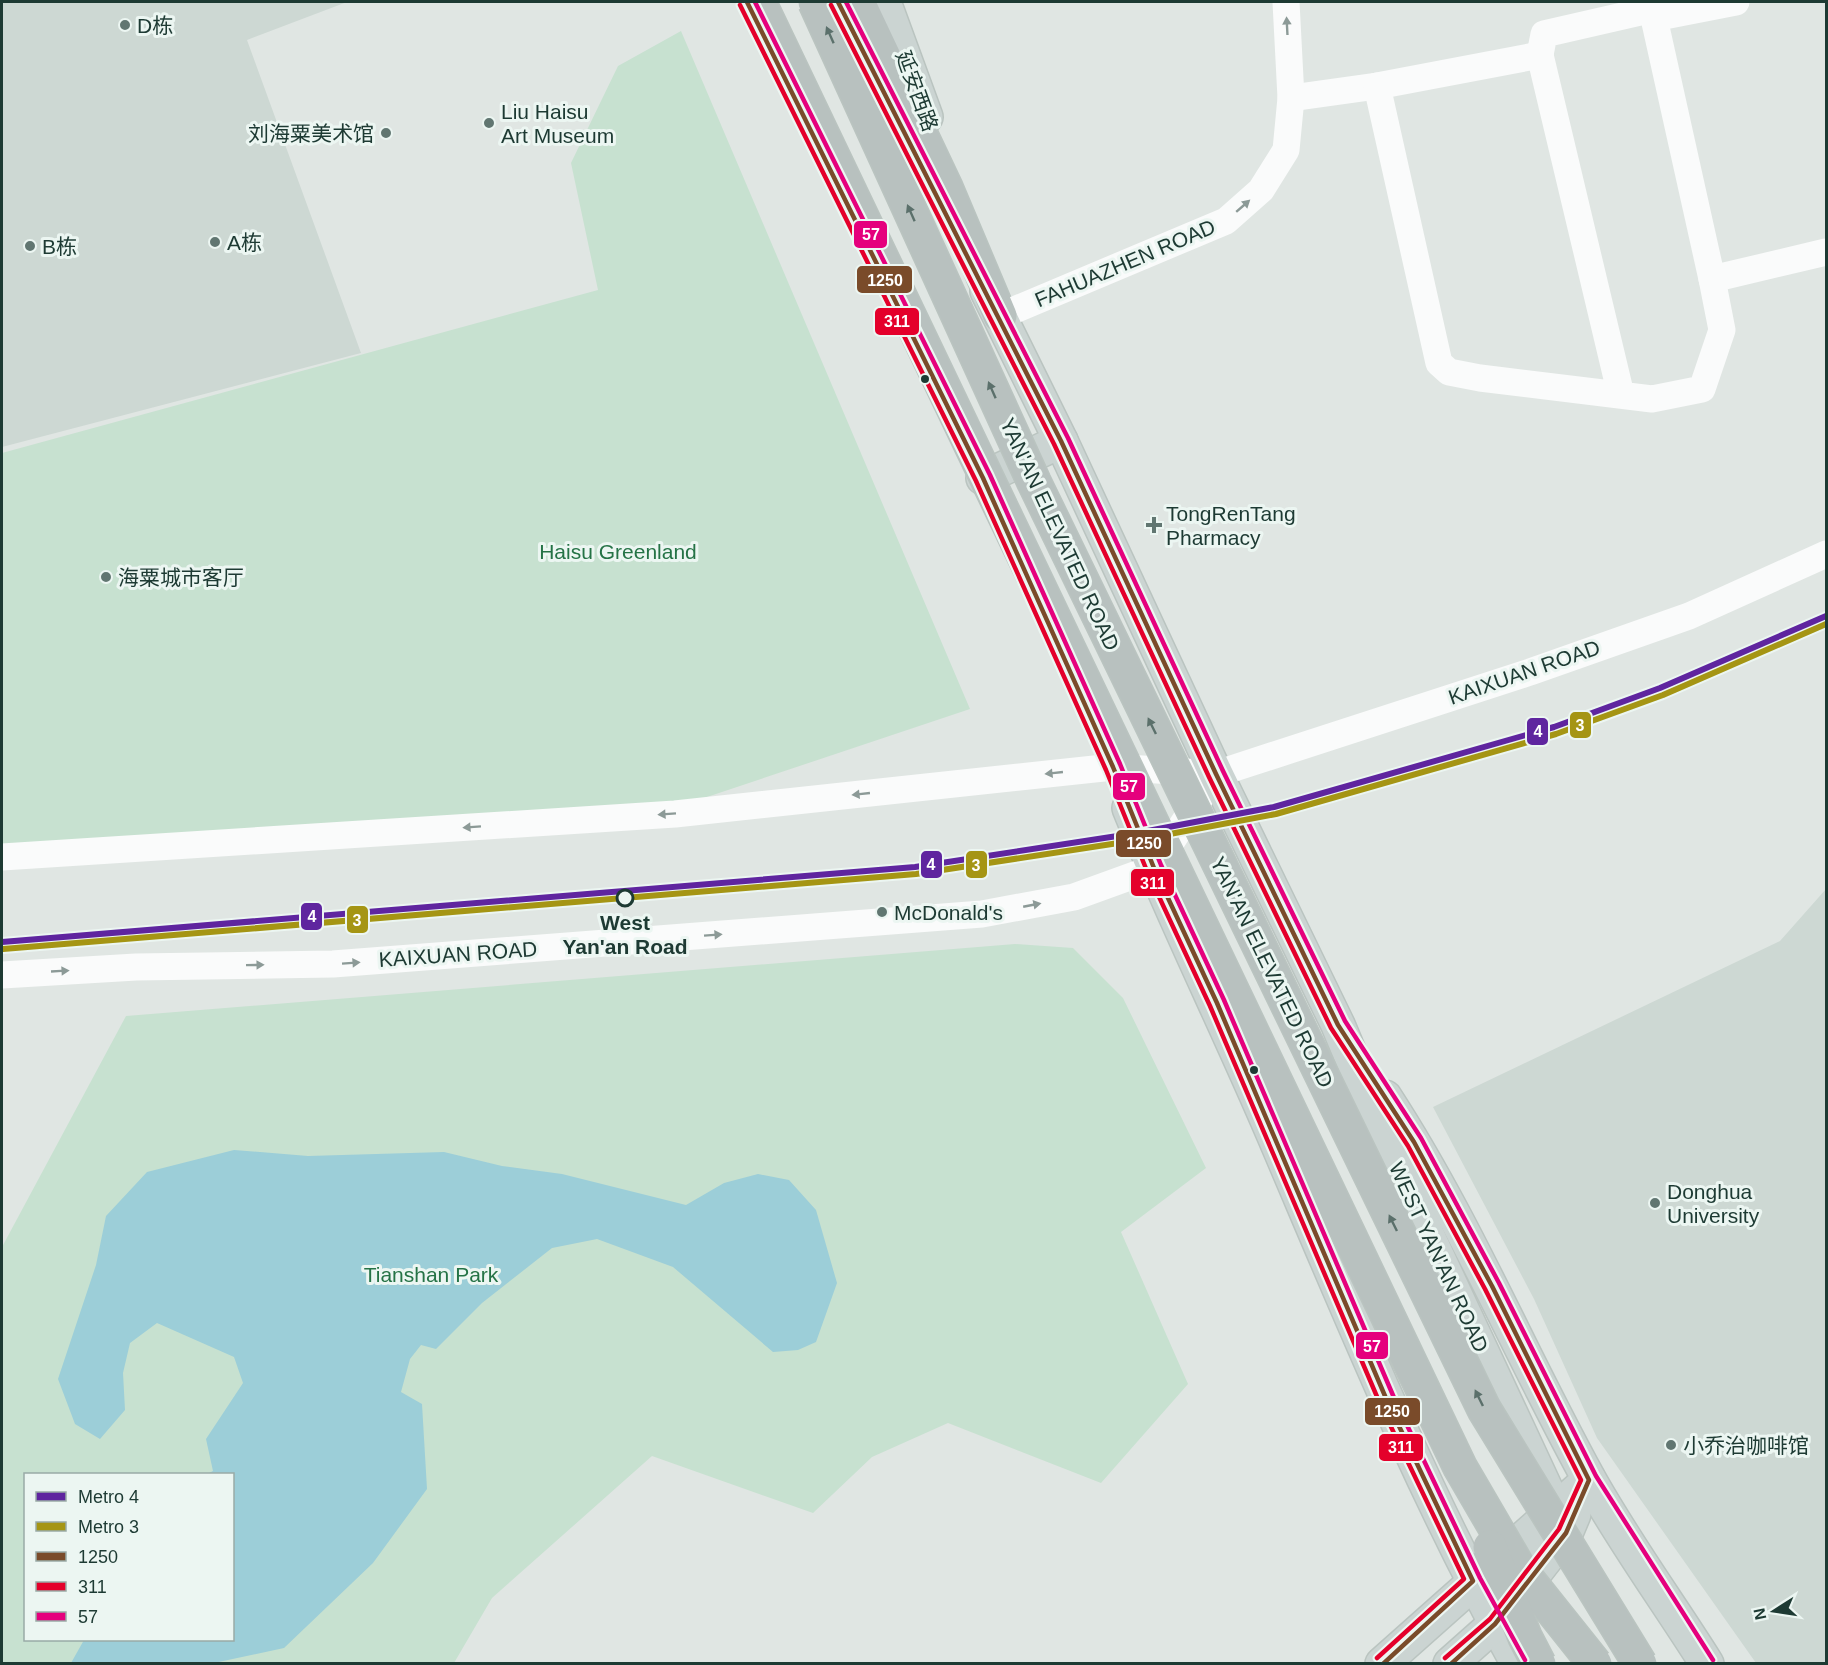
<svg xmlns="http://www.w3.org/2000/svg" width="1828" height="1665" viewBox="0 0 1828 1665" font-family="Arial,'Noto Sans SC',sans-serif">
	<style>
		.built { fill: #cdd8d3 }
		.green { fill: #c7e1d0; fill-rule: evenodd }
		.water { fill: #9cced8 }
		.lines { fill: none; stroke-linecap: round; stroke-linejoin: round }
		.major-casing { stroke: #bac4c0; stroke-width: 36 }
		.highway-casing { stroke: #bac4c0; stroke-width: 36 }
		.minor { stroke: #fafbfb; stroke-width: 27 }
		.major { stroke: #cbd4d2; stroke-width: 33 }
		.highway { stroke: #b8c1bf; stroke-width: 33 }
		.highway-bridge-casing { stroke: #bac4c0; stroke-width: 36; stroke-linecap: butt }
		.highway-bridge { stroke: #b8c1bf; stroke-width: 33 }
		.bus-1-casing { stroke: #ecf6f2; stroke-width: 9 }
		.bus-2-casing { stroke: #ecf6f2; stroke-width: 9 }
		.bus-3-casing { stroke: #ecf6f2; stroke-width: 9 }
		.bus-1 { stroke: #7a4b2a; stroke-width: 4.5 }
		.bus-2 { stroke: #e4002b; stroke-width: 4.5 }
		.bus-3 { stroke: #e5007d; stroke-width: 4.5 }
		.metro-1-casing { stroke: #ecf6f2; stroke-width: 10 }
		.metro-2-casing { stroke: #ecf6f2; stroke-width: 10 }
		.metro-1 { stroke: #5f259f; stroke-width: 6 }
		.metro-2 { stroke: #a59514; stroke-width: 6 }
		.oneway { fill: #8c9a97 }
		.oneway2 { fill: #5b706b }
		.poi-dot { fill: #617671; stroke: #ecf6f2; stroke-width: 2 }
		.bus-dot { fill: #1d3a33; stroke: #ecf6f2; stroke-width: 2 }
		.stop-dot { fill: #ecf6f2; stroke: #1d3a33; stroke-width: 3 }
		.labels { text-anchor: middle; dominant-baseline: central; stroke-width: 6; stroke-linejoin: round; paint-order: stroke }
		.poi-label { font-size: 21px; fill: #1d3a33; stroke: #ecf6f2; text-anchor: start }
		.street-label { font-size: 21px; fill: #1d3a33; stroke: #ecf6f2 }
		.park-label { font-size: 21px; fill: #257346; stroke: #ecf6f2 }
		.stop-label { font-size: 21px; font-weight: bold; fill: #1d3a33; stroke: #ecf6f2 }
		.line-badge { stroke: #ecf6f2; stroke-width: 2 }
		.badge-label { font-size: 16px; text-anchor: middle; font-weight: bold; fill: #fff }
	</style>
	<rect width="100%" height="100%" fill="#e0e6e3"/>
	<g class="built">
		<polygon points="2,2 347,2 247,40 361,353 2,447"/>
		<polygon points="1826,889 1826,1663 1756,1663 1597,1438 1534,1299 1433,1107 1780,941"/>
	</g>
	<g class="green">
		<polygon points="681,31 970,709 680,806 2,853 2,453 598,290 571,163 618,66"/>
		<path d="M 1015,944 L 1073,948 L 1123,998 L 1206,1168 L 1121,1232 L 1188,1384 L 1101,1483 L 948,1423 L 872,1457 L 813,1513 L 652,1456 L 492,1598 L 454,1663 L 2,1664 L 2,1247 L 126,1016 ZM 26,1474 L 232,1474 L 232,1640 L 26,1640 Z"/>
	</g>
	<polygon class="water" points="234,1150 308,1156 444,1152 502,1166 562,1174 686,1205 724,1183 758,1174 789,1180 816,1210 837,1283 816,1342 798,1350 773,1352 673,1267 597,1239 552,1248 482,1303 436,1349 421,1345 410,1359 401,1392 422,1404 427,1489 373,1563 284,1648 214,1663 71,1663 84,1640 232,1640 232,1474 207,1474 213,1471 206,1439 243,1383 234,1357 157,1323 130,1343 123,1373 125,1410 100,1439 75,1424 58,1379 96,1265 106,1216 147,1172"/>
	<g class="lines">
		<g class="major-casing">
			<g id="major">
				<polyline points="838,2 877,77"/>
				<polyline points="884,2 926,117"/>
				<polyline points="987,291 1061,441 1216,774 1338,1025 1413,1204 1546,1489"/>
				<polyline points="983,478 1061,441"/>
				<path d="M 1129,808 C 1174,919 1227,1026 1274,1136 C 1350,1314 1423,1494 1518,1664"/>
				<path d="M 1385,1097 C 1464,1218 1519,1352 1589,1479 C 1624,1542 1668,1602 1707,1664"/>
				<polyline points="1382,1664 1589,1480"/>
				<polyline points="1450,1664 1495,1624 1566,1533 1574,1514"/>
			</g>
		</g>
		<g class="highway-casing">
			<polyline id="highway" points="858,2 946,188 1000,316"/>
		</g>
		<g class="minor">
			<polyline points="1736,2 1654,18 1712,279 1826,252"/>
			<polyline points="1540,55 1544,34 1653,9 1654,18"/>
			<polyline points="1291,98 1377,86"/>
			<polyline points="1000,316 1226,221 1261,190 1286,150 1291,98 1286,2"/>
			<polyline points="1621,395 1540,55 1377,86 1439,363 1449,372 1480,378 1652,399 1702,389 1722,330 1712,279"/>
			<polyline points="2,857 675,814 1113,767 1216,774 1530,672 1689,616 1826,554"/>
			<polyline points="2,975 136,967 333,964 982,914 1074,897 1154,868 1202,795"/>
		</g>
		<use href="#major" class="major"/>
		<use href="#highway" class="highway"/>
		<g class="highway-bridge-casing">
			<g id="highway-bridge">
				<polyline points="759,2 1460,1467 1520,1570 1595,1664"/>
				<polyline points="815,2 1034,482 1484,1409 1640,1664"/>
				<polyline points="1490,1547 1525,1637 1539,1664"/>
			</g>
		</g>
		<use href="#highway-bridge" class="highway-bridge"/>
		<g class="bus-1-casing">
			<g id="bus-1">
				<polyline points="747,2 983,478 1113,767 1154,868 1217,1003 1388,1403 1473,1581 1383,1664"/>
				<polyline points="838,2 1061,441 1216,774 1338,1025 1414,1142 1492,1286 1589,1480 1566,1533 1495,1624 1451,1664"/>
			</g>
		</g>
		<g class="bus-2-casing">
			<g id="bus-2">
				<polyline points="740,5 976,481 1106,770 1147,871 1210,1006 1381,1406 1464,1579 1377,1658"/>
				<polyline points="831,5 1054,444 1209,777 1331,1028 1408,1146 1485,1289 1581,1480 1559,1529 1490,1619 1445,1658"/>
			</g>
		</g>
		<g class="bus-3-casing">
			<g id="bus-3">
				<polyline points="755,2 990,475 1120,764 1161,865 1224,1000 1395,1400 1480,1578 1525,1660"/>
				<polyline points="846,2 1068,438 1223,771 1345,1021 1421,1138 1499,1283 1596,1476 1713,1660"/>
			</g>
		</g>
		<use href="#bus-1" class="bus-1"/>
		<use href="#bus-2" class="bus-2"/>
		<use href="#bus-3" class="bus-3"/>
		<g class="metro-1-casing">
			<polyline id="metro-1" points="2,942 915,867 1137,833 1274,807 1554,727 1660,688 1826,616"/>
		</g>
		<g class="metro-2-casing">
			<polyline id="metro-2" points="3,949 916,874 1138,840 1276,814 1556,734 1663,695 1826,624"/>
		</g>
		<use href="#metro-1" class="metro-1"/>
		<use href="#metro-2" class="metro-2"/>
	</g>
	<defs><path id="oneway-solid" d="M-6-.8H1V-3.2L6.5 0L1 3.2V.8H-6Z" transform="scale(1.5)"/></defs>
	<g class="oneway">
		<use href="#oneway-solid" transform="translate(1287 26) rotate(-93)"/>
		<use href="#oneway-solid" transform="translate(1243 206) rotate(-41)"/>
		<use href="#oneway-solid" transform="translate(1054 773) rotate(174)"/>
		<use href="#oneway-solid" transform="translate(861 794) rotate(174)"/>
		<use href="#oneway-solid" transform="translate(667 814) rotate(176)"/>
		<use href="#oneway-solid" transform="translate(472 827) rotate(176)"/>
		<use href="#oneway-solid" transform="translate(1032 905) rotate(-11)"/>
		<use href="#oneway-solid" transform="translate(713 935) rotate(-4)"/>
		<use href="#oneway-solid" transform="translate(351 963) rotate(-4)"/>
		<use href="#oneway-solid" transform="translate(255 965) rotate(-1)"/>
		<use href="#oneway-solid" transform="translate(60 971) rotate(-3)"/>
	</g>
	<g class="oneway2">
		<use href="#oneway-solid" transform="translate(830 35) rotate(-114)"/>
		<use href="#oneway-solid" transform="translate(911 213) rotate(-114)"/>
		<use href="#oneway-solid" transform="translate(992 390) rotate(-114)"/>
		<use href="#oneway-solid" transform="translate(1152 726) rotate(-116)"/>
		<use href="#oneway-solid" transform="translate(1393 1223) rotate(-116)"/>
		<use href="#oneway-solid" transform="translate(1479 1398) rotate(-116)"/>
	</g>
	<g class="poi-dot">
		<circle cx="125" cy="25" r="6"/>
		<circle cx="489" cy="123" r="6"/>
		<circle cx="386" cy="133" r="6"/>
		<circle cx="215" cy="242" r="6"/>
		<circle cx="30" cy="246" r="6"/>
		<path d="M1151 516h6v6h6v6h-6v6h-6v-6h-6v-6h6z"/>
		<circle cx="106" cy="577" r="6"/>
		<circle cx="882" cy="912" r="6"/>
		<circle cx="1655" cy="1203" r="6"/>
		<circle cx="1671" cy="1445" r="6"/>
	</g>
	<g class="bus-dot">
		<circle cx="925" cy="379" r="5"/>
		<circle cx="1254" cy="1070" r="5"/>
	</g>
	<circle class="stop-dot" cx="625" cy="898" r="8"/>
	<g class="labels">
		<g class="poi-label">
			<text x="137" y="25">D栋</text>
			<text x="501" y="111">Liu Haisu<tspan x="501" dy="24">Art Museum</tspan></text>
			<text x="374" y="133" text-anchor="end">刘海粟美术馆</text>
			<text x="227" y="242">A栋</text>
			<text x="42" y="246">B栋</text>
			<text x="1166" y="513">TongRenTang<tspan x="1166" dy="24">Pharmacy</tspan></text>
			<text x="118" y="577">海粟城市客厅</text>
			<text x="894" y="912">McDonald's</text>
			<text x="1667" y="1191">Donghua<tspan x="1667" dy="24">University</tspan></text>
			<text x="1683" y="1445">小乔治咖啡馆</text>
		</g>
		<g class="street-label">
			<text transform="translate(917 91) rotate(70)">延安西路</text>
			<text transform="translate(1125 263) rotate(-23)">FAHUAZHEN ROAD</text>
			<text transform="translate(1060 534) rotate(65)">YAN'AN ELEVATED ROAD</text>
			<text transform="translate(1524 672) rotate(-19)">KAIXUAN ROAD</text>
			<text transform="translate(458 954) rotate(-4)">KAIXUAN ROAD</text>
			<text transform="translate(1272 972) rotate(64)">YAN'AN ELEVATED ROAD</text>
			<text transform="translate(1439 1257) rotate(65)">WEST YAN'AN ROAD</text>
		</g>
		<g class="park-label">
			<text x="618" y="551">Haisu Greenland</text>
			<text x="431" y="1274">Tianshan Park</text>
		</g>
		<g class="stop-label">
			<text x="625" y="922">West<tspan x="625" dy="24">Yan'an Road</tspan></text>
		</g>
	</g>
	<g class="line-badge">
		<rect x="853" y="220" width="35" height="29" rx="6" fill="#e5007d"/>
		<rect x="856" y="265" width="57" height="29" rx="6" fill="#7a4b2a"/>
		<rect x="874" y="307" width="46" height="29" rx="6" fill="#e4002b"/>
		<rect x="1569" y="711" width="23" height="28" rx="6" fill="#a59514"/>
		<rect x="1526" y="717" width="23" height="29" rx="6" fill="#5f259f"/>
		<rect x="1112" y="772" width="34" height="29" rx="6" fill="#e5007d"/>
		<rect x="1115" y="829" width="57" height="29" rx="6" fill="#7a4b2a"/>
		<rect x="920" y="850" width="23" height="29" rx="6" fill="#5f259f"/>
		<rect x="965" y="850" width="23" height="29" rx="6" fill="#a59514"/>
		<rect x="1130" y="868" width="45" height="29" rx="6" fill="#e4002b"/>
		<rect x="300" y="902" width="23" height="29" rx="6" fill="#5f259f"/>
		<rect x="346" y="905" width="23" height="29" rx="6" fill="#a59514"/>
		<rect x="1355" y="1331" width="34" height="29" rx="6" fill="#e5007d"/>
		<rect x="1364" y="1397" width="57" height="29" rx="6" fill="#7a4b2a"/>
		<rect x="1378" y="1433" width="46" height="29" rx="6" fill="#e4002b"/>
	</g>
	<g class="badge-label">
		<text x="871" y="240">57</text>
		<text x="885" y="286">1250</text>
		<text x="897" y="327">311</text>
		<text x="1580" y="731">3</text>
		<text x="1538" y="737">4</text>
		<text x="1129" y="792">57</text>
		<text x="1144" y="849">1250</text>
		<text x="931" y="870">4</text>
		<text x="976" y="871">3</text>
		<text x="1153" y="889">311</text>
		<text x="312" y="922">4</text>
		<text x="357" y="926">3</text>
		<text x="1372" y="1352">57</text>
		<text x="1392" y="1417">1250</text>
		<text x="1401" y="1453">311</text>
	</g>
	<rect width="1828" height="1665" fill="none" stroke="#1d3a33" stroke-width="6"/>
	<rect x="24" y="1473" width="210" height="168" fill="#ecf6f2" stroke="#99aba6" stroke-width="1.5"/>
	<rect x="36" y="1492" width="30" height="9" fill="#5f259f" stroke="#99aba6" stroke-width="1.5"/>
	<text x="78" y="1503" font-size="18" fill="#1d3a33">Metro 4</text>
	<rect x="36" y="1522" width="30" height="9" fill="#a59514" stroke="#99aba6" stroke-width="1.5"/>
	<text x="78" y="1533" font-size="18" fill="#1d3a33">Metro 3</text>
	<rect x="36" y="1552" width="30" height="9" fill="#7a4b2a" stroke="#99aba6" stroke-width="1.5"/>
	<text x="78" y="1563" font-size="18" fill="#1d3a33">1250</text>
	<rect x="36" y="1582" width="30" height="9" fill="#e4002b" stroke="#99aba6" stroke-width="1.5"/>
	<text x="78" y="1593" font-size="18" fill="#1d3a33">311</text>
	<rect x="36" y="1612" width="30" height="9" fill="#e5007d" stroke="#99aba6" stroke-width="1.5"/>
	<text x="78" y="1623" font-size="18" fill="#1d3a33">57</text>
	<g transform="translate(1774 1611) rotate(258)" stroke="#ecf6f2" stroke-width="4.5" paint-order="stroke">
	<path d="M0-4.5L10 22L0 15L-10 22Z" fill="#1d3a33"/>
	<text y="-9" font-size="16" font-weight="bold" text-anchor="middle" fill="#1d3a33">N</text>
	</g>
</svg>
